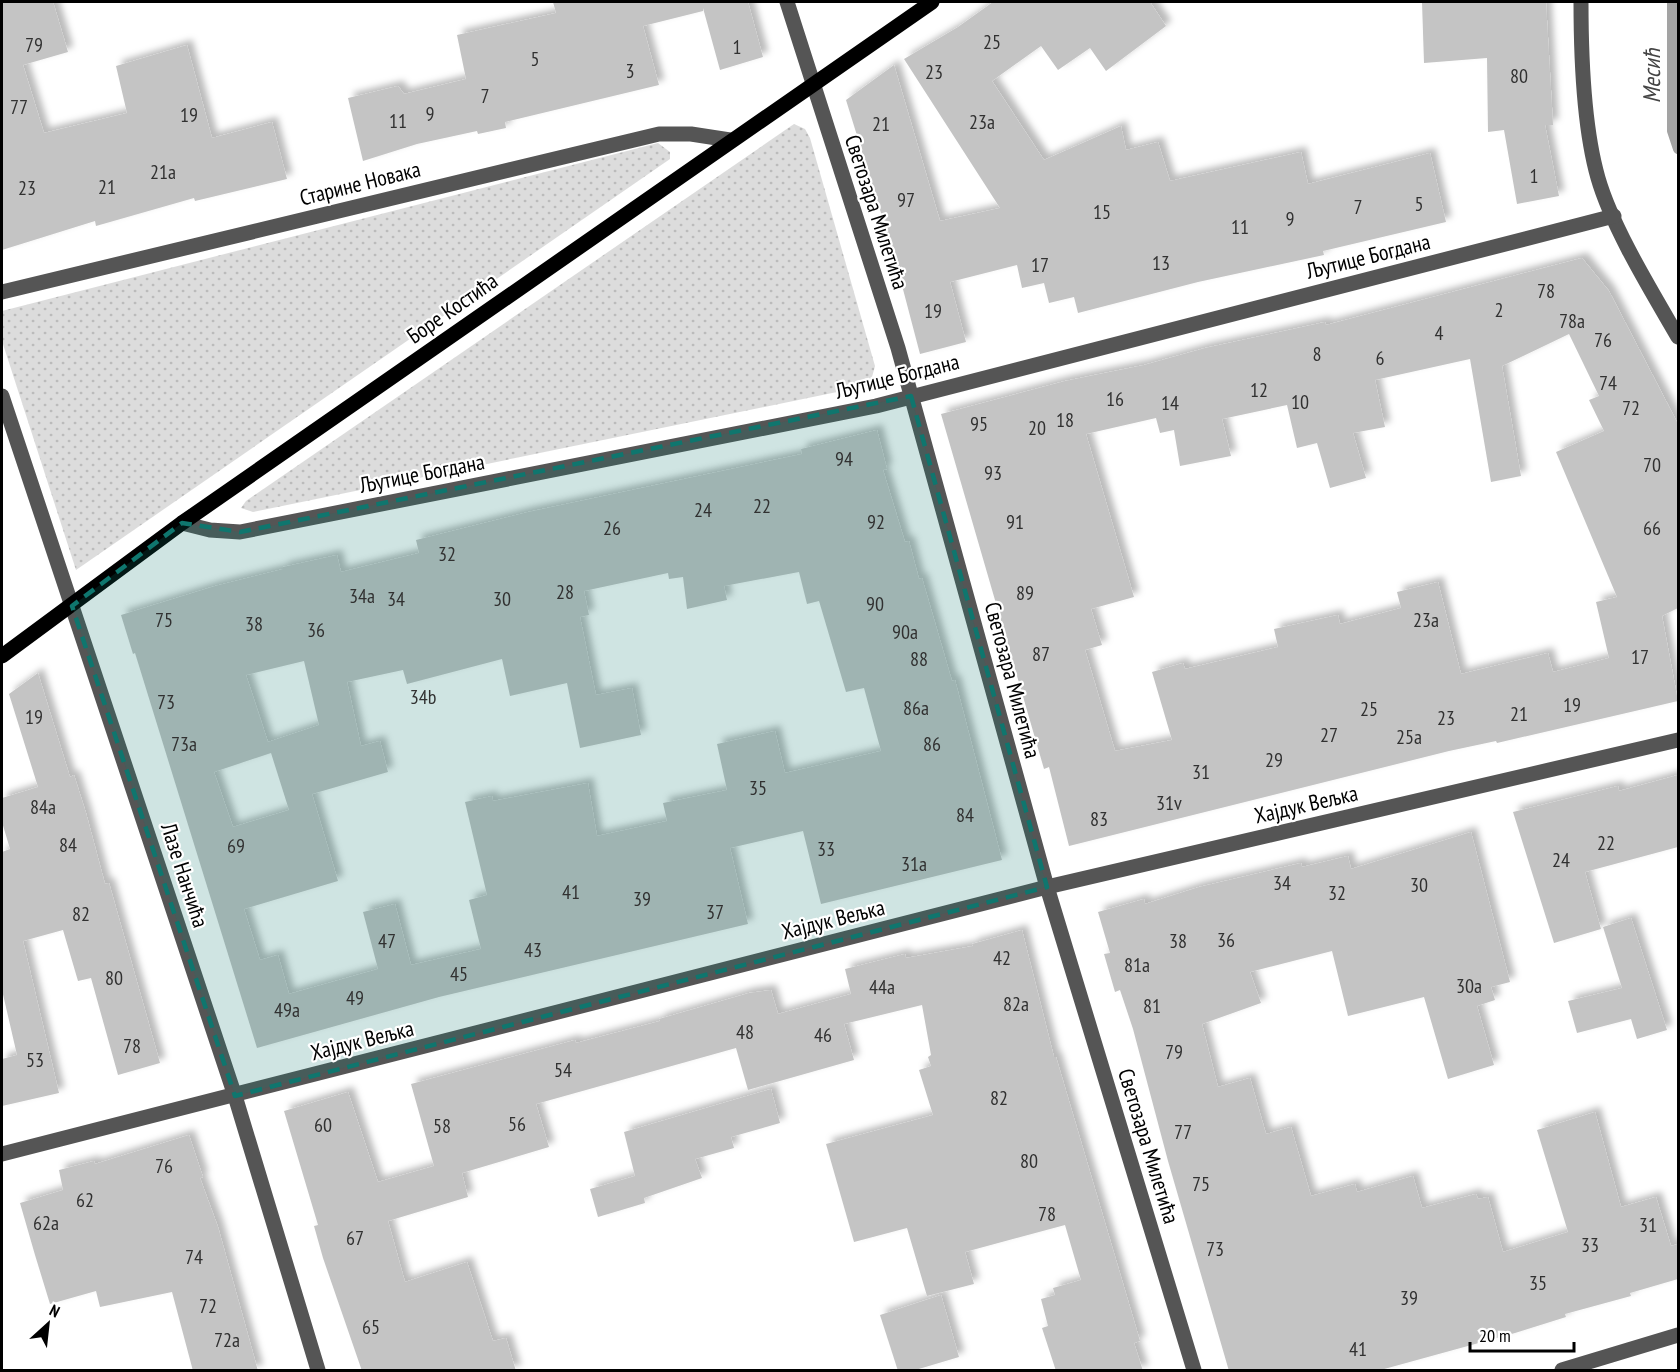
<svg xmlns="http://www.w3.org/2000/svg" width="1680" height="1372" viewBox="0 0 1680 1372" font-family="'PT Sans Narrow',sans-serif">
	<style>
		.park { fill: url(#park-dots) }
		.lines { fill: none; stroke-linecap: round; stroke-linejoin: round }
		.stream { stroke: #a3a3a3; stroke-width: 10 }
		.building { fill: #c4c4c4; fill-rule: evenodd; filter: url(#shadow) }
		.minor { stroke: #555; stroke-width: 15 }
		.major { stroke: #000; stroke-width: 15 }
		.marked { fill: #0f766e; fill-opacity: 0.2; stroke: #0f766e; stroke-width: 4.5; stroke-dasharray: 12 8; stroke-linejoin: round }
		.labels { text-anchor: middle; dominant-baseline: central; stroke-width: 4.5; stroke-linejoin: round; paint-order: stroke }
		.number-label { font-size: 20px; fill: #313131 }
		.street-label { font-size: 22px; fill: #000; stroke: #fff }
		.water-label { font-size: 24px; font-style: italic; fill: #444; stroke: #fff }
	</style>
	<defs>
		<pattern id="park-dots" width="8" height="8" patternUnits="userSpaceOnUse" patternTransform="scale(1.5)"><rect width="8" height="8" fill="#dcdcdc"/><path d="M2 2h.1M6 6h.1" fill="none" stroke="#bbb" stroke-width="1.8" stroke-linecap="round"/></pattern>
		<filter id="shadow"><feDropShadow dx="5.5" dy="-5.5" stdDeviation="3" flood-color="#0004"/></filter>
	</defs>
	<rect width="100%" height="100%" fill="#fff"/>
	<g class="park">
		<polygon points="794,124 805,129 810,138 875,366 872,377 866,386 253,512 241,508 246,501"/>
		<polygon points="658,143 670,152 670,159 76,570 2,341 2,311"/>
	</g>
	<g class="lines">
		<polyline class="stream" points="1672,2 1672,131 1678,149"/>
	</g>
	<g class="building">
		<polygon points="2,2 53,2 68,52 23,65 44,133 127,113 116,66 187,45 212,138 272,122 287,179 195,201 194,198 96,226 95,221 2,250"/>
		<polygon points="553,2 748,2 763,57 720,70 703,8 703,11 643,26 659,85 505,122 506,128 478,134 477,131 417,144 363,161 348,98 398,86 404,94 466,79 457,35 556,13"/>
		<polygon points="993,2 1150,2 1166,26 1106,71 1090,48 1058,70 1041,46 992,81 1044,160 1121,126 1126,150 1158,142 1170,181 1301,152 1308,184 1430,153 1446,222 1323,251 1324,255 1198,282 1078,313 1074,297 1049,303 1044,283 1022,288 1017,265 950,282 966,342 920,354 894,255 846,100 894,65 940,221 1000,208 904,59 958,27"/>
		<polygon points="1422,2 1546,2 1553,125 1545,125 1559,196 1517,204 1504,130 1488,132 1487,58 1424,63"/>
		<path d="M 1582,258 L 1609,291 L 1678,424 L 1678,608 L 1662,616 L 1678,701 L 1497,743 L 1496,741 L 1449,751 L 1069,846 L 1049,767 L 1044,769 L 941,414 L 1065,381 L 1144,365 L 1205,348 L 1325,322 L 1326,325 ZM 1569,334 L 1599,396 L 1589,400 L 1604,431 L 1556,452 L 1617,597 L 1596,602 L 1609,658 L 1553,672 L 1548,653 L 1461,674 L 1438,582 L 1397,592 L 1401,608 L 1340,624 L 1338,615 L 1274,629 L 1278,647 L 1185,669 L 1183,663 L 1152,672 L 1172,740 L 1115,751 L 1085,650 L 1102,645 L 1091,609 L 1134,597 L 1086,434 L 1156,418 L 1160,433 L 1174,430 L 1180,466 L 1231,456 L 1222,419 L 1287,405 L 1297,448 L 1317,443 L 1330,488 L 1366,478 L 1353,433 L 1385,427 L 1375,380 L 1470,359 L 1491,482 L 1521,476 L 1502,366 Z"/>
		<path d="M 877,430 L 887,469 L 883,470 L 905,542 L 909,541 L 919,579 L 922,578 L 952,681 L 955,680 L 1002,860 L 821,904 L 803,831 L 730,848 L 748,924 L 439,997 L 257,1048 L 135,653 L 133,654 L 121,615 L 215,586 L 283,569 L 283,567 L 337,555 L 341,572 L 419,553 L 416,540 L 528,512 L 802,454 L 801,449 ZM 799,572 L 807,604 L 819,601 L 846,692 L 864,688 L 881,751 L 785,773 L 775,731 L 717,744 L 727,790 L 663,803 L 667,821 L 597,836 L 588,783 L 493,801 L 492,796 L 465,802 L 487,895 L 469,900 L 481,949 L 411,965 L 395,904 L 363,912 L 378,969 L 289,994 L 278,955 L 260,960 L 244,909 L 338,881 L 312,794 L 388,772 L 380,741 L 361,746 L 347,682 L 403,670 L 407,684 L 502,659 L 510,696 L 567,683 L 580,748 L 641,735 L 632,688 L 596,695 L 580,617 L 589,615 L 584,591 L 668,573 L 669,579 L 683,577 L 687,609 L 727,600 L 724,586 ZM 304,661 L 319,725 L 268,742 L 246,675 ZM 271,753 L 289,810 L 233,827 L 214,772 Z"/>
		<polygon points="38,673 70,777 74,775 86,813 105,884 109,883 160,1063 118,1075 91,978 78,981 63,930 23,941 59,1093 2,1106 2,1059 17,1055 2,990 2,852 10,849 2,822 2,798 38,787 9,694"/>
		<polygon points="1678,775 1678,847 1585,872 1601,929 1554,943 1513,812 1618,786 1619,791"/>
		<polygon points="1471,832 1510,982 1491,987 1495,1000 1477,1006 1494,1065 1448,1079 1424,997 1348,1016 1332,951 1250,972 1261,1003 1202,1024 1218,1087 1250,1078 1266,1134 1291,1127 1311,1196 1355,1184 1357,1192 1413,1176 1422,1208 1476,1194 1478,1199 1488,1197 1503,1252 1568,1232 1537,1130 1595,1112 1621,1207 1656,1197 1671,1246 1678,1244 1678,1279 1630,1293 1631,1296 1565,1314 1566,1317 1515,1333 1377,1371 1229,1371 1168,1161 1133,1029 1120,990 1115,992 1104,954 1110,953 1098,912 1144,899 1145,904 1199,887 1301,863 1302,867 1348,856 1351,869"/>
		<polygon points="1631,918 1667,1030 1637,1039 1631,1019 1577,1033 1568,1001 1622,988 1603,927"/>
		<polygon points="1022,930 1054,1057 1056,1057 1140,1341 1134,1343 1143,1371 1056,1371 1042,1328 1048,1326 1041,1299 1055,1295 1053,1288 1081,1280 1065,1225 965,1252 974,1284 927,1296 907,1228 854,1242 826,1144 933,1115 919,1070 931,1066 928,1057 931,1055 922,1005 844,1024 854,1060 748,1090 736,1048 536,1104 549,1147 462,1173 468,1197 388,1221 405,1282 467,1262 493,1341 506,1338 516,1371 362,1371 323,1258 314,1226 318,1225 284,1111 348,1092 378,1182 434,1166 411,1084 575,1040 576,1043 660,1021 659,1019 749,993 771,990 778,1014 851,994 845,969 905,954 906,958 973,946 972,944"/>
		<polygon points="771,1089 780,1123 731,1137 734,1148 695,1159 702,1178 644,1198 645,1203 598,1217 590,1189 635,1176 624,1132"/>
		<polygon points="189,1135 203,1177 200,1178 218,1227 258,1371 193,1371 172,1292 100,1307 96,1291 50,1304 35,1255 20,1203 63,1190 59,1170 94,1161 95,1164"/>
		<polygon points="941,1295 959,1357 912,1371 898,1371 880,1315"/>
	</g>
	<g class="lines">
		<g class="minor">
			<polyline points="787,2 898,348 1047,887 1194,1370"/>
			<path d="M 1581,2 C 1581,53 1584,129 1598,178 C 1612,227 1652,292 1678,337"/>
			<polyline points="2,292 659,134 691,134 730,140"/>
			<polyline points="2,396 235,1096 318,1370"/>
			<polyline points="182,523 210,530 240,532 876,406 1614,216"/>
			<polyline points="2,1154 1047,887 1678,740"/>
			<polyline points="1562,1370 1678,1335"/>
		</g>
		<polyline class="major" points="2,656 182,523 932,2"/>
	</g>
	<path class="marked" d="M 911,396 L 1047,887 L 235,1096 L 72,606 L 182,523 L 240,532 Z"/>
	<g class="labels">
		<g class="number-label">
			<text x="992" y="42">25</text>
			<text x="34" y="45">79</text>
			<text x="737" y="47">1</text>
			<text x="535" y="59">5</text>
			<text x="630" y="71">3</text>
			<text x="934" y="72">23</text>
			<text x="1519" y="76">80</text>
			<text x="485" y="96">7</text>
			<text x="19" y="107">77</text>
			<text x="430" y="114">9</text>
			<text x="189" y="115">19</text>
			<text x="398" y="121">11</text>
			<text x="982" y="122">23a</text>
			<text x="881" y="124">21</text>
			<text x="163" y="172">21a</text>
			<text x="1534" y="176">1</text>
			<text x="107" y="187">21</text>
			<text x="27" y="188">23</text>
			<text x="906" y="200">97</text>
			<text x="1419" y="204">5</text>
			<text x="1358" y="207">7</text>
			<text x="1102" y="212">15</text>
			<text x="1290" y="219">9</text>
			<text x="1240" y="227">11</text>
			<text x="1161" y="263">13</text>
			<text x="1040" y="265">17</text>
			<text x="1546" y="291">78</text>
			<text x="1499" y="310">2</text>
			<text x="933" y="311">19</text>
			<text x="1572" y="321">78a</text>
			<text x="1439" y="333">4</text>
			<text x="1603" y="340">76</text>
			<text x="1317" y="354">8</text>
			<text x="1380" y="358">6</text>
			<text x="1608" y="383">74</text>
			<text x="1259" y="390">12</text>
			<text x="1115" y="399">16</text>
			<text x="1300" y="402">10</text>
			<text x="1170" y="403">14</text>
			<text x="1631" y="408">72</text>
			<text x="1065" y="420">18</text>
			<text x="979" y="424">95</text>
			<text x="1037" y="428">20</text>
			<text x="844" y="459">94</text>
			<text x="1652" y="465">70</text>
			<text x="993" y="473">93</text>
			<text x="762" y="506">22</text>
			<text x="703" y="510">24</text>
			<text x="876" y="522">92</text>
			<text x="1015" y="522">91</text>
			<text x="612" y="528">26</text>
			<text x="1652" y="528">66</text>
			<text x="447" y="554">32</text>
			<text x="565" y="592">28</text>
			<text x="1025" y="593">89</text>
			<text x="362" y="596">34a</text>
			<text x="396" y="599">34</text>
			<text x="502" y="599">30</text>
			<text x="875" y="604">90</text>
			<text x="164" y="620">75</text>
			<text x="1426" y="620">23a</text>
			<text x="254" y="624">38</text>
			<text x="316" y="630">36</text>
			<text x="905" y="632">90a</text>
			<text x="1041" y="654">87</text>
			<text x="1640" y="657">17</text>
			<text x="919" y="659">88</text>
			<text x="423" y="697">34b</text>
			<text x="166" y="702">73</text>
			<text x="1572" y="705">19</text>
			<text x="916" y="708">86a</text>
			<text x="1369" y="709">25</text>
			<text x="1519" y="714">21</text>
			<text x="34" y="717">19</text>
			<text x="1446" y="718">23</text>
			<text x="1329" y="735">27</text>
			<text x="1409" y="737">25a</text>
			<text x="184" y="744">73a</text>
			<text x="932" y="744">86</text>
			<text x="1274" y="760">29</text>
			<text x="1201" y="772">31</text>
			<text x="758" y="788">35</text>
			<text x="1169" y="803">31v</text>
			<text x="43" y="807">84a</text>
			<text x="965" y="815">84</text>
			<text x="1099" y="819">83</text>
			<text x="1606" y="843">22</text>
			<text x="68" y="845">84</text>
			<text x="236" y="846">69</text>
			<text x="826" y="849">33</text>
			<text x="1561" y="860">24</text>
			<text x="914" y="864">31a</text>
			<text x="1282" y="883">34</text>
			<text x="1419" y="885">30</text>
			<text x="571" y="892">41</text>
			<text x="1337" y="893">32</text>
			<text x="642" y="899">39</text>
			<text x="715" y="912">37</text>
			<text x="81" y="914">82</text>
			<text x="1226" y="940">36</text>
			<text x="387" y="941">47</text>
			<text x="1178" y="941">38</text>
			<text x="533" y="950">43</text>
			<text x="1002" y="958">42</text>
			<text x="1137" y="965">81a</text>
			<text x="459" y="974">45</text>
			<text x="114" y="978">80</text>
			<text x="1469" y="986">30a</text>
			<text x="882" y="987">44a</text>
			<text x="355" y="998">49</text>
			<text x="1016" y="1004">82a</text>
			<text x="1152" y="1006">81</text>
			<text x="287" y="1010">49a</text>
			<text x="745" y="1032">48</text>
			<text x="823" y="1035">46</text>
			<text x="132" y="1046">78</text>
			<text x="1174" y="1052">79</text>
			<text x="35" y="1060">53</text>
			<text x="563" y="1070">54</text>
			<text x="999" y="1098">82</text>
			<text x="517" y="1124">56</text>
			<text x="323" y="1125">60</text>
			<text x="442" y="1126">58</text>
			<text x="1183" y="1132">77</text>
			<text x="1029" y="1161">80</text>
			<text x="164" y="1166">76</text>
			<text x="1201" y="1184">75</text>
			<text x="85" y="1200">62</text>
			<text x="1047" y="1214">78</text>
			<text x="46" y="1223">62a</text>
			<text x="1648" y="1225">31</text>
			<text x="355" y="1238">67</text>
			<text x="1590" y="1245">33</text>
			<text x="1215" y="1249">73</text>
			<text x="194" y="1257">74</text>
			<text x="1538" y="1283">35</text>
			<text x="1409" y="1298">39</text>
			<text x="208" y="1306">72</text>
			<text x="371" y="1327">65</text>
			<text x="227" y="1340">72a</text>
			<text x="1358" y="1349">41</text>
		</g>
		<g class="street-label">
			<text transform="translate(360 183) rotate(-14)">Старине Новака</text>
			<text transform="translate(877 212) rotate(72)">Светозара Милетића</text>
			<text transform="translate(1368 256) rotate(-14)">Љутице Богдана</text>
			<text transform="translate(452 308) rotate(-35)">Боре Костића</text>
			<text transform="translate(897 376) rotate(-14)">Љутице Богдана</text>
			<text transform="translate(422 473) rotate(-11)">Љутице Богдана</text>
			<text transform="translate(1013 680) rotate(75)">Светозара Милетића</text>
			<text transform="translate(1306 804) rotate(-13)">Хајдук Вељка</text>
			<text transform="translate(185 875) rotate(72)">Лазе Нанчића</text>
			<text transform="translate(833 919) rotate(-14)">Хајдук Вељка</text>
			<text transform="translate(362 1040) rotate(-14)">Хајдук Вељка</text>
			<text transform="translate(1149 1146) rotate(73)">Светозара Милетића</text>
		</g>
		<g class="water-label">
			<text transform="translate(1651 76) rotate(-90)">Месић</text>
		</g>
	</g>
	<rect width="1680" height="1372" fill="none" stroke="#000000" stroke-width="6"/>
	<g transform="translate(48 1324) rotate(27)" stroke="#ffffff" stroke-width="4.5" paint-order="stroke">
	<path d="M0-4.5L10 22L0 15L-10 22Z" fill="#000000"/>
	<text y="-9" font-size="16" font-weight="bold" text-anchor="middle" fill="#000000">N</text>
	</g>
	<path d="M1470 1342v9h104v-9" fill="none" stroke="#000000" stroke-width="3"/>
	<text x="1479" y="1342" font-size="18" fill="#000000" stroke="#ffffff" stroke-width="4.5" paint-order="stroke">20 m</text>
</svg>
